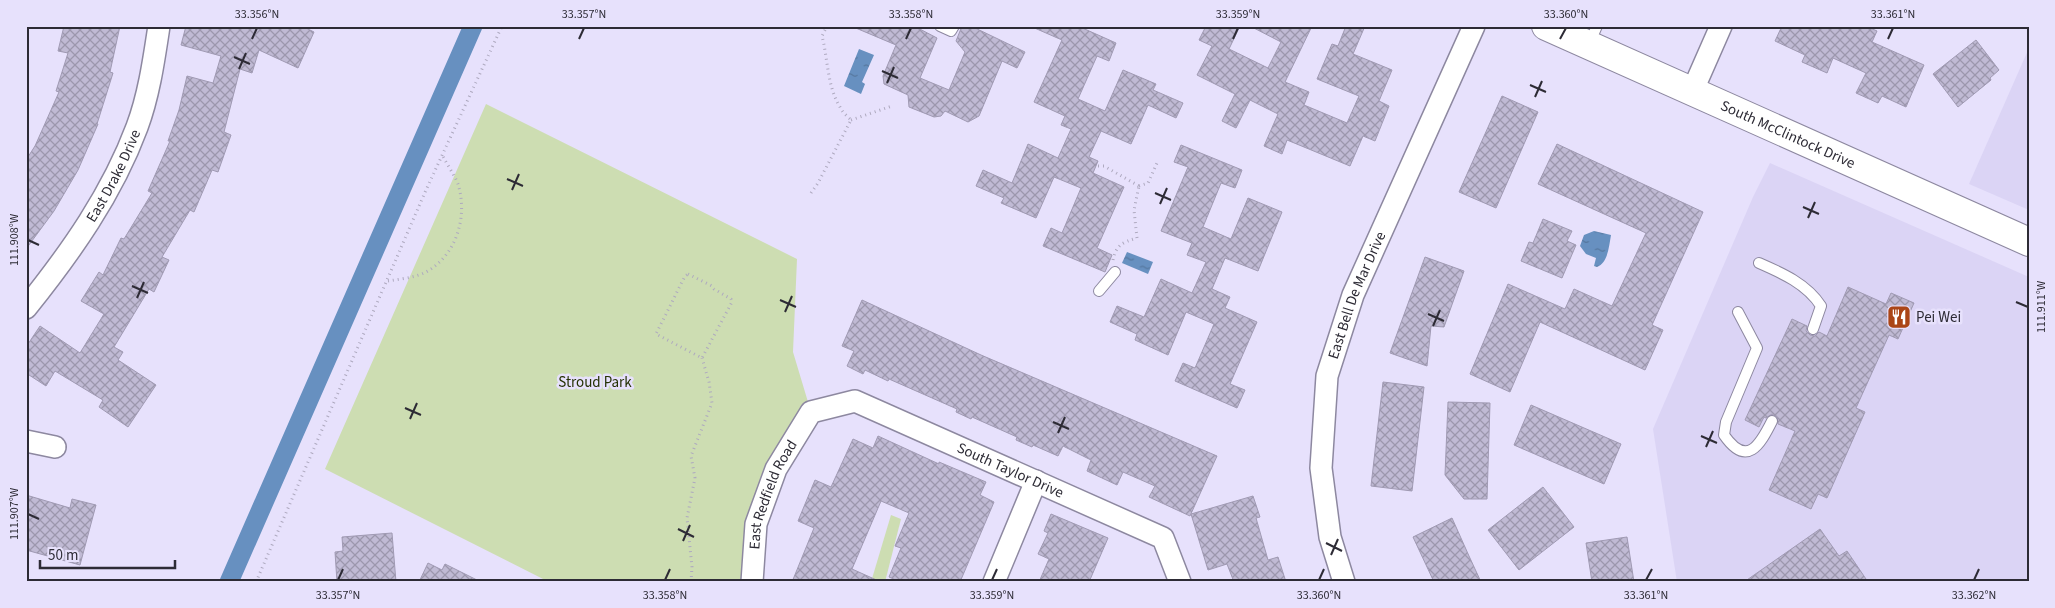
<svg xmlns="http://www.w3.org/2000/svg" width="2055" height="608" viewBox="0 0 2055 608" font-family="'Source Sans 3',sans-serif">
	<style>
		.built { fill: #dbd4f5 }
		.green { fill: #cdddb2 }
		.water { fill: url(#water-ripples) }
		.lines { fill: none; stroke-linecap: round; stroke-linejoin: round }
		.canal { stroke: #6790c0; stroke-width: 19 }
		.building { fill: url(#building-cross-hatch); stroke: #a09ab3 }
		.service-casing { stroke: #8d88a0; stroke-width: 12 }
		.minor-casing { stroke: #8d88a0; stroke-width: 24 }
		.secondary-casing { stroke: #8d88a0; stroke-width: 30 }
		.path { stroke: #aea9bf; stroke-width: 3; stroke-dasharray: 1 4; stroke-linecap: butt }
		.service { stroke: #fff; stroke-width: 10 }
		.minor { stroke: #fff; stroke-width: 21 }
		.secondary { stroke: #fff; stroke-width: 28 }
		.ticks { fill: none; stroke: #2d2b35; stroke-width: 2 }
		.labels { text-anchor: middle; dominant-baseline: central; stroke-width: 5; stroke-linejoin: round; paint-order: stroke }
		.street-label { font-size: 15px; fill: #2d2b35; stroke: #e7e1fc }
		.poi-label { font-size: 15px; fill: #2d2b35; stroke: #e7e1fc; text-anchor: start }
		.park-label { font-size: 15px; fill: #253103; stroke: #e7e1fc }
		.neatline { fill: none; stroke: #2d2b35; stroke-width: 2 }
		.ticks-label { font-size: 12px; text-anchor: middle; fill: #2d2b35 }
	</style>
	<defs>
		<pattern id="water-ripples" width="26" height="14" patternUnits="userSpaceOnUse" patternTransform="scale(1.25)"><rect width="26" height="14" fill="#6790c0"/><path d="M2 4q2-2 4 0t4 0M15 11q2-2 4 0t4 0" fill="none" stroke="#55769d"/></pattern>
		<pattern id="building-cross-hatch" width="8" height="8" patternUnits="userSpaceOnUse" patternTransform="scale(1.25)"><rect width="8" height="8" fill="#c0bad4"/><path d="M0 0l8 8M0 8l8-8" fill="none" stroke="#9c97ad"/></pattern>
	</defs>
	<rect width="100%" height="100%" fill="#e7e1fc"/>
	<g class="built">
		<polygon points="2029,48 2029,210 1969,184"/>
		<polygon points="1770,163 2029,277 2029,582 1677,582 1653,429 1753,197"/>
	</g>
	<g class="green">
		<polygon points="486,104 797,259 793,352 811,412 776,469 752,582 549,582 325,469"/>
		<polygon points="891,515 901,519 885,582 871,582"/>
	</g>
	<g class="water">
		<polygon points="859,49 874,55 862,82 865,84 861,94 844,86"/>
		<path d="M 1594,231 L 1611,235 C 1609,246 1608,263 1597,267 L 1594,266 L 1596,258 L 1586,254 L 1580,246 L 1584,235 Z"/>
		<polygon points="1127,252 1153,262 1148,274 1122,263"/>
	</g>
	<g class="lines">
		<polyline class="canal" points="229,582 473,26"/>
	</g>
	<g class="building">
		<polygon points="64,26 120,26 110,72 113,73 97,124 98,124 78,170 54,211 26,249 26,160 35,146 59,92 56,91 68,53 58,51"/>
		<polygon points="186,26 302,26 314,32 298,68 259,50 252,73 240,69 224,132 231,135 218,172 212,170 194,212 190,210 162,257 169,260 154,292 149,289 114,347 123,352 118,360 156,385 128,427 99,407 103,400 55,371 46,386 26,373 26,347 40,326 80,353 104,314 81,301 99,272 103,275 121,238 124,239 152,193 148,191 170,141 168,141 179,110 187,76 213,83 221,56 181,45"/>
		<polygon points="851,26 914,26 937,38 920,78 949,90 965,52 956,41 962,26 971,26 1025,52 1017,68 1002,61 979,116 968,122 945,111 941,116 934,117 909,107 908,95 884,84 883,76 896,45"/>
		<polygon points="1030,26 1078,26 1116,43 1109,61 1097,56 1078,99 1105,111 1123,70 1156,84 1153,90 1183,103 1176,118 1148,105 1131,144 1101,131 1089,157 1098,161 1093,173 1124,187 1097,248 1112,255 1105,272 1043,246 1051,228 1062,233 1081,188 1054,177 1036,218 1001,203 1004,198 976,186 983,170 1012,183 1028,144 1058,158 1071,129 1061,125 1065,116 1034,102 1062,40"/>
		<polygon points="1206,26 1240,26 1229,49 1268,68 1281,42 1250,26 1312,26 1285,82 1309,92 1304,105 1347,123 1359,96 1317,79 1332,44 1338,46 1346,26 1365,26 1353,54 1392,70 1379,101 1389,106 1375,141 1363,136 1350,166 1287,140 1282,154 1264,146 1278,114 1250,100 1236,128 1222,121 1235,94 1197,75 1212,46 1199,40"/>
		<polygon points="1782,26 1866,26 1877,31 1872,42 1924,65 1906,107 1882,96 1878,103 1856,93 1866,73 1833,58 1827,73 1802,62 1805,55 1775,41"/>
		<polygon points="1976,40 1999,70 1990,78 1991,80 1958,107 1933,74"/>
		<polygon points="1502,96 1538,112 1496,208 1459,192"/>
		<polygon points="1557,144 1703,212 1652,325 1663,330 1645,370 1540,322 1510,392 1470,374 1508,284 1565,309 1574,289 1612,306 1646,233 1538,184"/>
		<polygon points="1181,145 1242,170 1235,188 1221,183 1203,227 1231,239 1248,198 1282,212 1258,271 1225,258 1212,289 1230,297 1225,308 1257,322 1230,384 1245,390 1237,408 1175,381 1183,363 1195,368 1214,324 1186,312 1168,355 1135,340 1137,334 1110,322 1117,306 1144,317 1161,279 1192,293 1206,262 1187,255 1192,243 1161,231 1188,167 1174,162"/>
		<polygon points="1543,219 1572,231 1567,241 1576,245 1562,278 1521,261 1529,242 1533,243"/>
		<polygon points="1425,257 1464,271 1444,327 1431,326 1427,366 1390,353"/>
		<polygon points="1848,287 1886,304 1891,293 1914,303 1898,339 1889,335 1856,408 1865,412 1827,498 1818,494 1811,509 1769,490 1795,431 1778,424 1777,417 1772,414 1766,418 1764,417 1759,427 1745,420 1792,319 1807,326 1806,331 1810,335 1815,336 1819,332 1827,336"/>
		<polygon points="862,300 981,355 1217,456 1190,516 1149,497 1155,486 1123,472 1117,485 1087,471 1091,460 1063,446 1058,456 1033,445 1032,447 1016,440 1017,437 972,417 971,419 956,412 957,409 889,379 888,381 865,370 863,374 847,366 854,351 842,346"/>
		<polygon points="1383,382 1424,387 1412,491 1371,486"/>
		<polygon points="1448,402 1490,403 1487,499 1464,499 1445,475"/>
		<polygon points="1531,405 1621,444 1604,484 1514,445"/>
		<polygon points="878,436 939,464 939,462 986,482 980,495 994,502 960,582 900,582 889,577 901,548 895,546 909,513 881,501 852,569 881,582 792,582 814,528 798,521 815,480 831,487 853,439 873,448"/>
		<polygon points="1543,487 1574,527 1519,570 1488,530"/>
		<polygon points="26,495 70,508 72,499 96,505 80,565 26,550"/>
		<polygon points="1253,496 1260,517 1256,518 1268,560 1278,557 1286,582 1234,582 1227,564 1208,570 1191,514"/>
		<polygon points="1051,514 1108,538 1089,582 1039,582 1049,559 1038,554 1048,533 1044,531"/>
		<polygon points="1452,518 1469,556 1481,582 1434,582 1413,537"/>
		<polygon points="1820,529 1839,556 1847,551 1868,582 1744,582"/>
		<polygon points="392,533 396,582 337,582 335,552 343,551 342,537"/>
		<polygon points="1627,537 1634,582 1592,582 1586,543"/>
		<polygon points="428,563 442,570 445,564 481,582 419,582"/>
	</g>
	<g class="lines">
		<g class="service-casing">
			<g id="service">
				<polyline points="940,26 951,31 954,26"/>
				<polyline points="1589,44 1597,26"/>
				<path d="M 1759,263 C 1782,273 1807,284 1821,306 L 1813,329"/>
				<polyline points="1099,291 1115,272"/>
				<path d="M 1738,312 L 1757,348 L 1726,422 L 1724,435 C 1747,468 1760,445 1772,421"/>
			</g>
		</g>
		<g class="minor-casing">
			<g id="minor">
				<polyline points="1692,92 1721,26"/>
				<path id="s1" d="M 26,308 C 71,252 112,194 137,127 C 149,95 154,59 159,26"/>
				<polyline points="26,441 55,447"/>
				<path id="s2" d="M 752,582 L 756,524 L 776,469 L 811,412 L 855,401 L 1163,538 L 1180,582"/>
				<polyline points="994,582 1036,481"/>
				<path id="s3" d="M 1344,582 L 1330,537 L 1321,468 L 1327,376 L 1353,295 L 1474,26"/>
			</g>
		</g>
		<g class="secondary-casing">
			<g id="secondary">
				<path id="s4" d="M 1546,26 L 2029,242"/>
			</g>
		</g>
		<g class="path">
			<polyline points="851,120 892,106"/>
			<polyline points="1098,166 1104,166 1139,186"/>
			<polyline points="1139,186 1148,183 1157,163"/>
			<path d="M 811,193 L 818,183 L 851,120 C 847,116 842,112 840,107 C 827,86 828,59 822,36 L 827,26"/>
			<path d="M 1113,260 C 1116,245 1123,242 1137,238 L 1134,210 L 1139,186"/>
			<polygon points="688,274 712,286 714,289 731,299 732,302 702,358 656,334 685,276"/>
			<path d="M 388,281 C 400,279 414,278 426,272 C 457,255 468,216 458,184 C 454,174 447,165 443,156"/>
			<polyline points="256,582 426,190 502,26"/>
			<polyline points="691,582 692,567 687,518 695,478 691,456 712,403 709,382 702,358"/>
		</g>
		<use href="#service" class="service"/>
		<use href="#minor" class="minor"/>
		<use href="#secondary" class="secondary"/>
	</g>
	<path class="ticks" d="M 252,39 L 257,28M 579,39 L 584,28M 906,39 L 911,28M 1233,39 L 1238,28M 1560,39 L 1566,28M 1888,39 L 1893,28M 234,57 L 250,64M 239,69 L 246,53M 882,71 L 898,78M 887,83 L 894,67M 1530,85 L 1546,92M 1535,97 L 1542,81M 507,179 L 523,186M 512,190 L 519,174M 1155,193 L 1171,200M 1160,204 L 1167,188M 1803,207 L 1819,214M 1808,218 L 1815,202M 28,240 L 39,245M 132,286 L 148,293M 137,298 L 144,282M 780,300 L 796,307M 2016,302 L 2028,307M 785,312 L 792,296M 1428,314 L 1444,321M 1433,326 L 1440,310M 405,408 L 421,415M 410,419 L 417,403M 1053,422 L 1069,429M 1058,433 L 1065,417M 1701,436 L 1717,443M 1706,447 L 1713,431M 28,514 L 39,519M 678,529 L 694,537M 683,541 L 690,525M 1326,543 L 1342,551M 1331,555 L 1338,539M 338,580 L 343,569M 665,580 L 670,569M 992,580 L 997,569M 1319,580 L 1324,569M 1646,580 L 1652,569M 1974,580 L 1979,569"/>
	<defs>
		<g id="restaurant-square" transform="scale(1.25)"><rect x="-9" y="-9" width="18" height="18" rx="4" fill="#ab4617" stroke="#e7e1fc"/><path d="M-5-6h1v4h1v-4h1v4h1v-4h1v5L-1.5 .5V6h-2V.5L-5-1ZM5-6V6H3V1.5H1.5Q1.5-4 5-6Z" fill="#fff"/></g>
	</defs>
	<g fill-rule="evenodd">
		<use href="#restaurant-square" x="1899" y="317"/>
	</g>
	<g class="labels">
		<g class="street-label">
			<text stroke="none"><textPath href="#s4" startOffset="265">South McClintock Drive</textPath></text>
			<text stroke="none"><textPath href="#s1" startOffset="159">East Drake Drive</textPath></text>
			<text stroke="none"><textPath href="#s3" startOffset="295">East Bell De Mar Drive</textPath></text>
			<text stroke="none"><textPath href="#s2" startOffset="399">South Taylor Drive</textPath></text>
			<text stroke="none"><textPath href="#s2" startOffset="91">East Redfield Road</textPath></text>
		</g>
		<g class="poi-label">
			<text x="1916" y="317">Pei Wei</text>
		</g>
		<g class="park-label">
			<text x="595" y="382">Stroud Park</text>
		</g>
	</g>
	<rect width="2055" height="608" fill="none" stroke="#e7e1fc" stroke-width="55"/>
	<path d="M40 560v8h135v-8" fill="none" stroke="#2d2b35" stroke-width="2.5"/>
	<text x="48" y="560" font-size="15" fill="#2d2b35" stroke="#e7e1fc" stroke-width="4" paint-order="stroke">50 m</text>
	<rect x="28" y="28" width="2000" height="552" class="neatline"/>
	<g class="ticks-label">
		<text x="257" y="18">33.356°N</text>
		<text x="584" y="18">33.357°N</text>
		<text x="911" y="18">33.358°N</text>
		<text x="1238" y="18">33.359°N</text>
		<text x="1566" y="18">33.360°N</text>
		<text x="1893" y="18">33.361°N</text>
		<text transform="translate(14 240) rotate(-90)" y="4">111.908°W</text>
		<text transform="translate(2041 307) rotate(-90)" y="4">111.911°W</text>
		<text transform="translate(14 514) rotate(-90)" y="4">111.907°W</text>
		<text x="338" y="599">33.357°N</text>
		<text x="665" y="599">33.358°N</text>
		<text x="992" y="599">33.359°N</text>
		<text x="1319" y="599">33.360°N</text>
		<text x="1646" y="599">33.361°N</text>
		<text x="1974" y="599">33.362°N</text>
	</g>
</svg>
